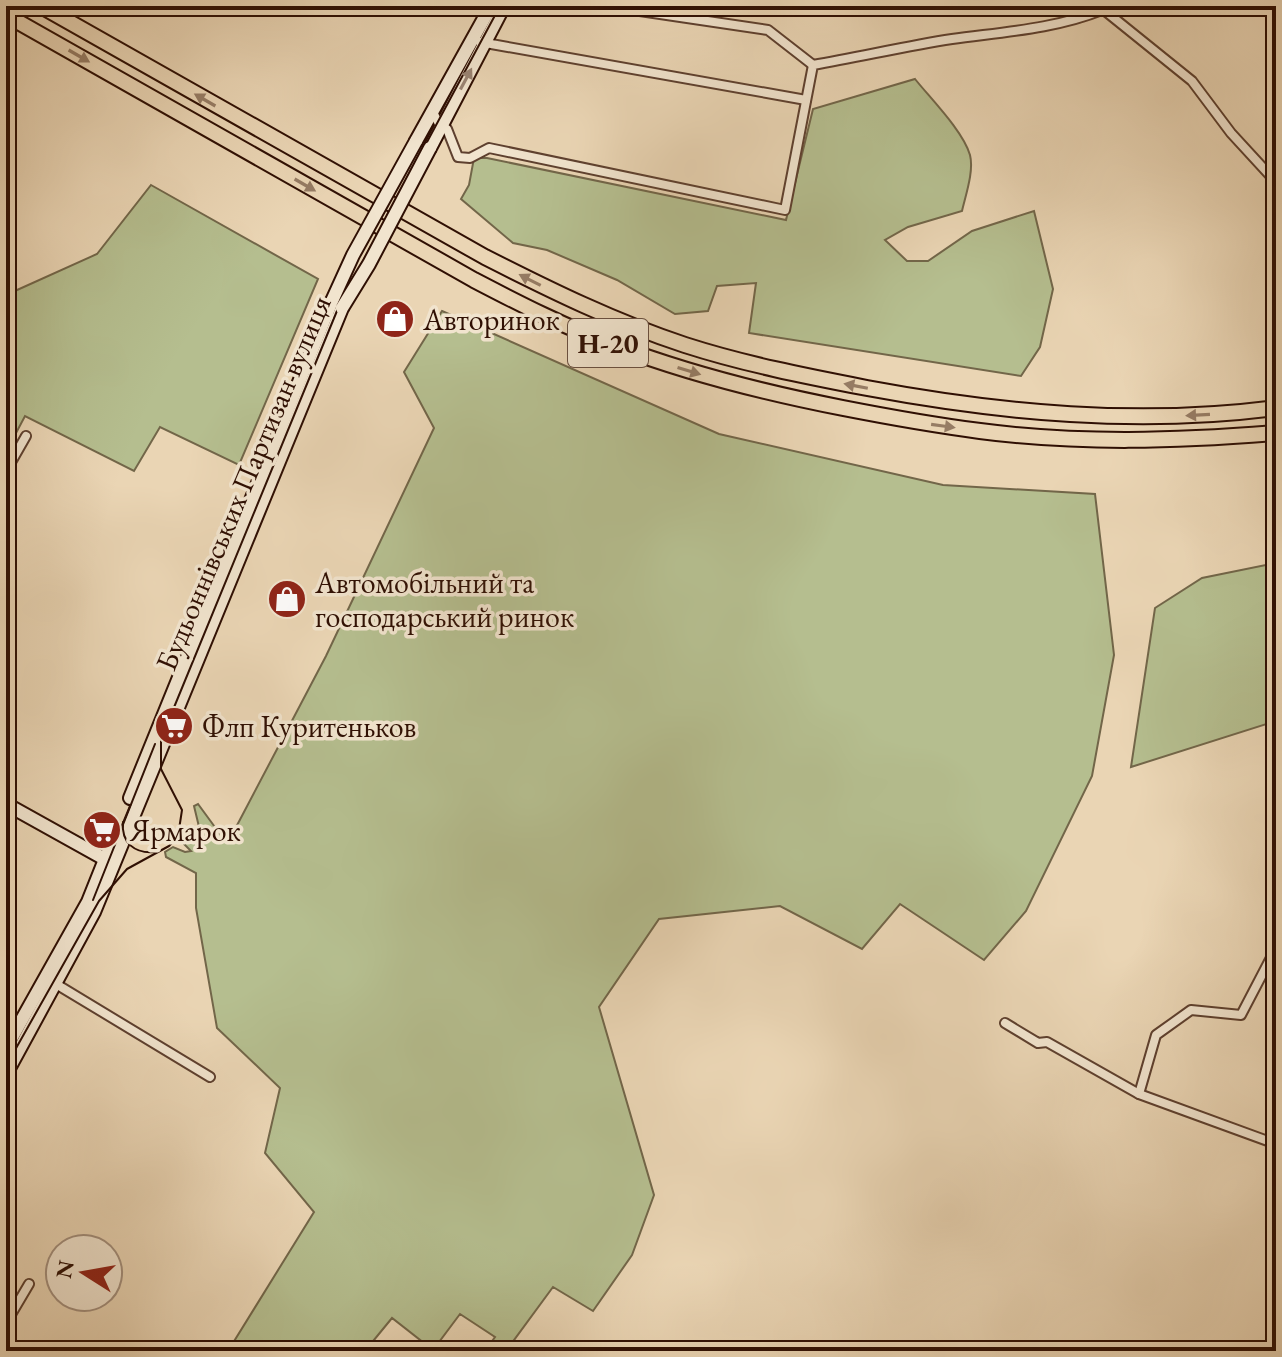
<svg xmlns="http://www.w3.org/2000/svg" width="1282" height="1357" viewBox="0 0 1282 1357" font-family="'EB Garamond',serif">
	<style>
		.green { fill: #b5be8f; stroke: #726649; stroke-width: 2 }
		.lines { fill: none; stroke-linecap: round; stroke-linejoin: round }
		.street-casing { stroke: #5e402f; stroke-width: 12 }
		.secondary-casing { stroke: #2f0f03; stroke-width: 16 }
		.primary-casing { stroke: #2f0f03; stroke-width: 18 }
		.street { stroke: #f1e4ce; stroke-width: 8 }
		.secondary { stroke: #f1e4ce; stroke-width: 12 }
		.primary { stroke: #ead5b4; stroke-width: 14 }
		.tram { stroke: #2f0f03; stroke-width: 2 }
		.secondary-bridge-casing { stroke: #2f0f03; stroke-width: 16; stroke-linecap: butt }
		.secondary-bridge { stroke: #f1e4ce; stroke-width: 12 }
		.oneway { fill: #967c64 }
		.oneway2 { fill: #9a8473 }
		.labels { text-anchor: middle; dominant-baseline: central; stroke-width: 7; stroke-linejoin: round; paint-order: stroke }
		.shield { fill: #f1e4ce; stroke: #694f40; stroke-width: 2 }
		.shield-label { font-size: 28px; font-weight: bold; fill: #2f0f03 }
		.poi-label { font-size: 30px; fill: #2f0f03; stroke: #f1e4ce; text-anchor: start }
		.street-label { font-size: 30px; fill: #2f0f03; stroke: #f1e4ce }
	</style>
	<rect width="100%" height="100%" fill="#ead5b4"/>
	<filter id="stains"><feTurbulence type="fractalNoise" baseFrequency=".0025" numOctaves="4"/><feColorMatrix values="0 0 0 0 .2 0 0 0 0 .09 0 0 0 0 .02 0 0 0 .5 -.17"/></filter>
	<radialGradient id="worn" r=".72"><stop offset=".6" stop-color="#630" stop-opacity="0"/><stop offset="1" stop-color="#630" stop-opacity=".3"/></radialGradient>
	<g class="green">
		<path d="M 915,79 C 931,99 963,131 970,155 C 974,171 966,194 962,211 L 908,227 L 885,240 L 907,261 L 928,261 L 972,231 L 1034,211 L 1053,289 L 1040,347 L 1021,376 L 749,333 L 756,283 L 717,286 L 708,311 L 675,314 L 617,280 L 547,250 L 513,243 L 461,199 L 469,185 L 474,158 L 487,158 L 786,220 L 813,109 Z"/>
		<polygon points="151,185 318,279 239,465 160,427 134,471 25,416 6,452 6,295 97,254"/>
		<polygon points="442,311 719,434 943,485 1095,494 1114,655 1092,776 1026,911 984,960 900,904 862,949 780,906 659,919 599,1007 654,1195 632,1255 593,1311 553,1287 506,1351 485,1351 495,1337 460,1314 433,1350 392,1318 365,1351 228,1351 314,1212 265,1153 280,1088 217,1028 196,908 196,873 166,857 165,852 173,847 185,852 191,851 184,844 183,838 187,834 200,831 194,806 198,804 220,834 234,831 326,656 434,428 404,372"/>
		<polygon points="1276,563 1276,721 1131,767 1155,608 1202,578"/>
	</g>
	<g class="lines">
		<g class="street-casing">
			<g id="street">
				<polyline points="606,6 768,30 813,65"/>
				<polyline points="1099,6 1192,81 1231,133 1276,182"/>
				<polyline points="480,42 806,100"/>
				<path d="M 433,112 L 440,126 L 447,129 L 458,157 L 470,158 L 489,148 L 785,210 L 813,65 C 860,57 906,46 952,39 C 1002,32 1055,29 1102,10"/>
				<polyline points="6,471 26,436"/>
				<polyline points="56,984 210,1077"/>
				<polyline points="1005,1023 1038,1043 1047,1042 1139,1094 1276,1144"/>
				<polyline points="1139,1094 1156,1035 1191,1010 1241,1015 1276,948"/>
				<polyline points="6,1323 29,1284"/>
			</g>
		</g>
		<g class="secondary-casing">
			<g id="secondary">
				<polyline points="416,141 491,6"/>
				<polyline points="430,148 504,6"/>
				<polyline points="130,798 332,301"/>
				<polyline points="6,804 112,863"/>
				<polyline points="6,1048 88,902 114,837"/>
				<polyline points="6,1074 94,912 342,308"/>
			</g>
		</g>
		<g class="primary-casing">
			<g id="primary">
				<path d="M 41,6 L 485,257 C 550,290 615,322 685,345 C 744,364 805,376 867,388 C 1001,413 1139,426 1276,408"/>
				<path d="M 6,15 L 474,280 C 520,304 567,328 616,346 C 690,374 766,393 843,408 C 889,417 934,425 980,431 C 1079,444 1178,441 1276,433"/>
			</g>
		</g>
		<use href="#street" class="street"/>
		<use href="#secondary" class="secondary"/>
		<use href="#primary" class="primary"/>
		<g class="tram">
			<path d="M 123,822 C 121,843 135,854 155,852"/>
			<polyline points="93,900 155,744"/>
			<polyline points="6,1066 99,901 127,869 169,846 178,836 182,810 161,769 161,739 339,306 500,6"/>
		</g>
		<g class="secondary-bridge-casing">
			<g id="secondary-bridge">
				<polyline points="332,301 353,255 416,141"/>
				<polyline points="342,308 369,264 430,148"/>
			</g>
		</g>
		<use href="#secondary-bridge" class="secondary-bridge"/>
	</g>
	<defs><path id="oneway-solid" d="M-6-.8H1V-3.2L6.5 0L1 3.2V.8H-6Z" transform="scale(2)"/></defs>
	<g class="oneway">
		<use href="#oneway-solid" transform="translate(79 56) rotate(30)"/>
		<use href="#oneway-solid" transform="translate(205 100) rotate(-150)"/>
		<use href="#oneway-solid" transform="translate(305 185) rotate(30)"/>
		<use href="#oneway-solid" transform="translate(530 280) rotate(-153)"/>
		<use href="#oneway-solid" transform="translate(689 371) rotate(17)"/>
		<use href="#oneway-solid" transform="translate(856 386) rotate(-169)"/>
		<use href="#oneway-solid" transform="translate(1198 415) rotate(177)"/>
		<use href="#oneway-solid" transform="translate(943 426) rotate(8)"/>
	</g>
	<use class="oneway2" href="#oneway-solid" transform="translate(466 79) rotate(-62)"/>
	<defs>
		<g id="shop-disc" transform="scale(2)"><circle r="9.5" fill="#8f2418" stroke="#f1e4ce"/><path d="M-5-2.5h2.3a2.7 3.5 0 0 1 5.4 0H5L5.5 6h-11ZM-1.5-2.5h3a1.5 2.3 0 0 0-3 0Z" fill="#fff"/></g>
		<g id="supermarket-disc" transform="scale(2)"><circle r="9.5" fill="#8f2418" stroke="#f1e4ce"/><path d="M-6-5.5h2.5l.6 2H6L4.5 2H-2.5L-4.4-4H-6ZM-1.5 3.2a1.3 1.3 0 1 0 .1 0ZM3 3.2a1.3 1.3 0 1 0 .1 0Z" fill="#fff"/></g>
	</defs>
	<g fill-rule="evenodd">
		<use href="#shop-disc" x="395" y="319"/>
		<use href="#shop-disc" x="287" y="599"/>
		<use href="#supermarket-disc" x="174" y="726"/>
		<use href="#supermarket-disc" x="102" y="830"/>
	</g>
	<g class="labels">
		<rect class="shield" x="568" y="319" width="80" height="48" rx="6"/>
		<g class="shield-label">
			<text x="608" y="343">Н-20</text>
		</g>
		<g class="poi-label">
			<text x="423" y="319">Авторинок</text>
			<text x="315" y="582">Автомобільний та<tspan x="315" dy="34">господарський ринок</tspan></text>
			<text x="202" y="726">Флп Куритеньков</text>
			<text x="130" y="830">Ярмарок</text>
		</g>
		<g class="street-label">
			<text transform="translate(243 483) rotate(-67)">Будьоннівських Партизан вулиця</text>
		</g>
	</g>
	<rect width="1282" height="1357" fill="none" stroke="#ead5b4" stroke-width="32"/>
	<rect x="8" y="8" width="1266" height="1341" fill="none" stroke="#2f0f03" stroke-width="4"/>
	<rect x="16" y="16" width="1250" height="1325" fill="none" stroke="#2f0f03" stroke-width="2"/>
	<g transform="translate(84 1273) rotate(281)"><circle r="38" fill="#f1e4ce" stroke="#a38f7d" stroke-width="2"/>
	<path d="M0-6L14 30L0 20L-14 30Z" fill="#8f2418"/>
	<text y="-12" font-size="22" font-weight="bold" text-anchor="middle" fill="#2f0f03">N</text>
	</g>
	<rect width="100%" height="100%" filter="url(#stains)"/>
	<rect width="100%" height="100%" fill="url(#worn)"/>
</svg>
